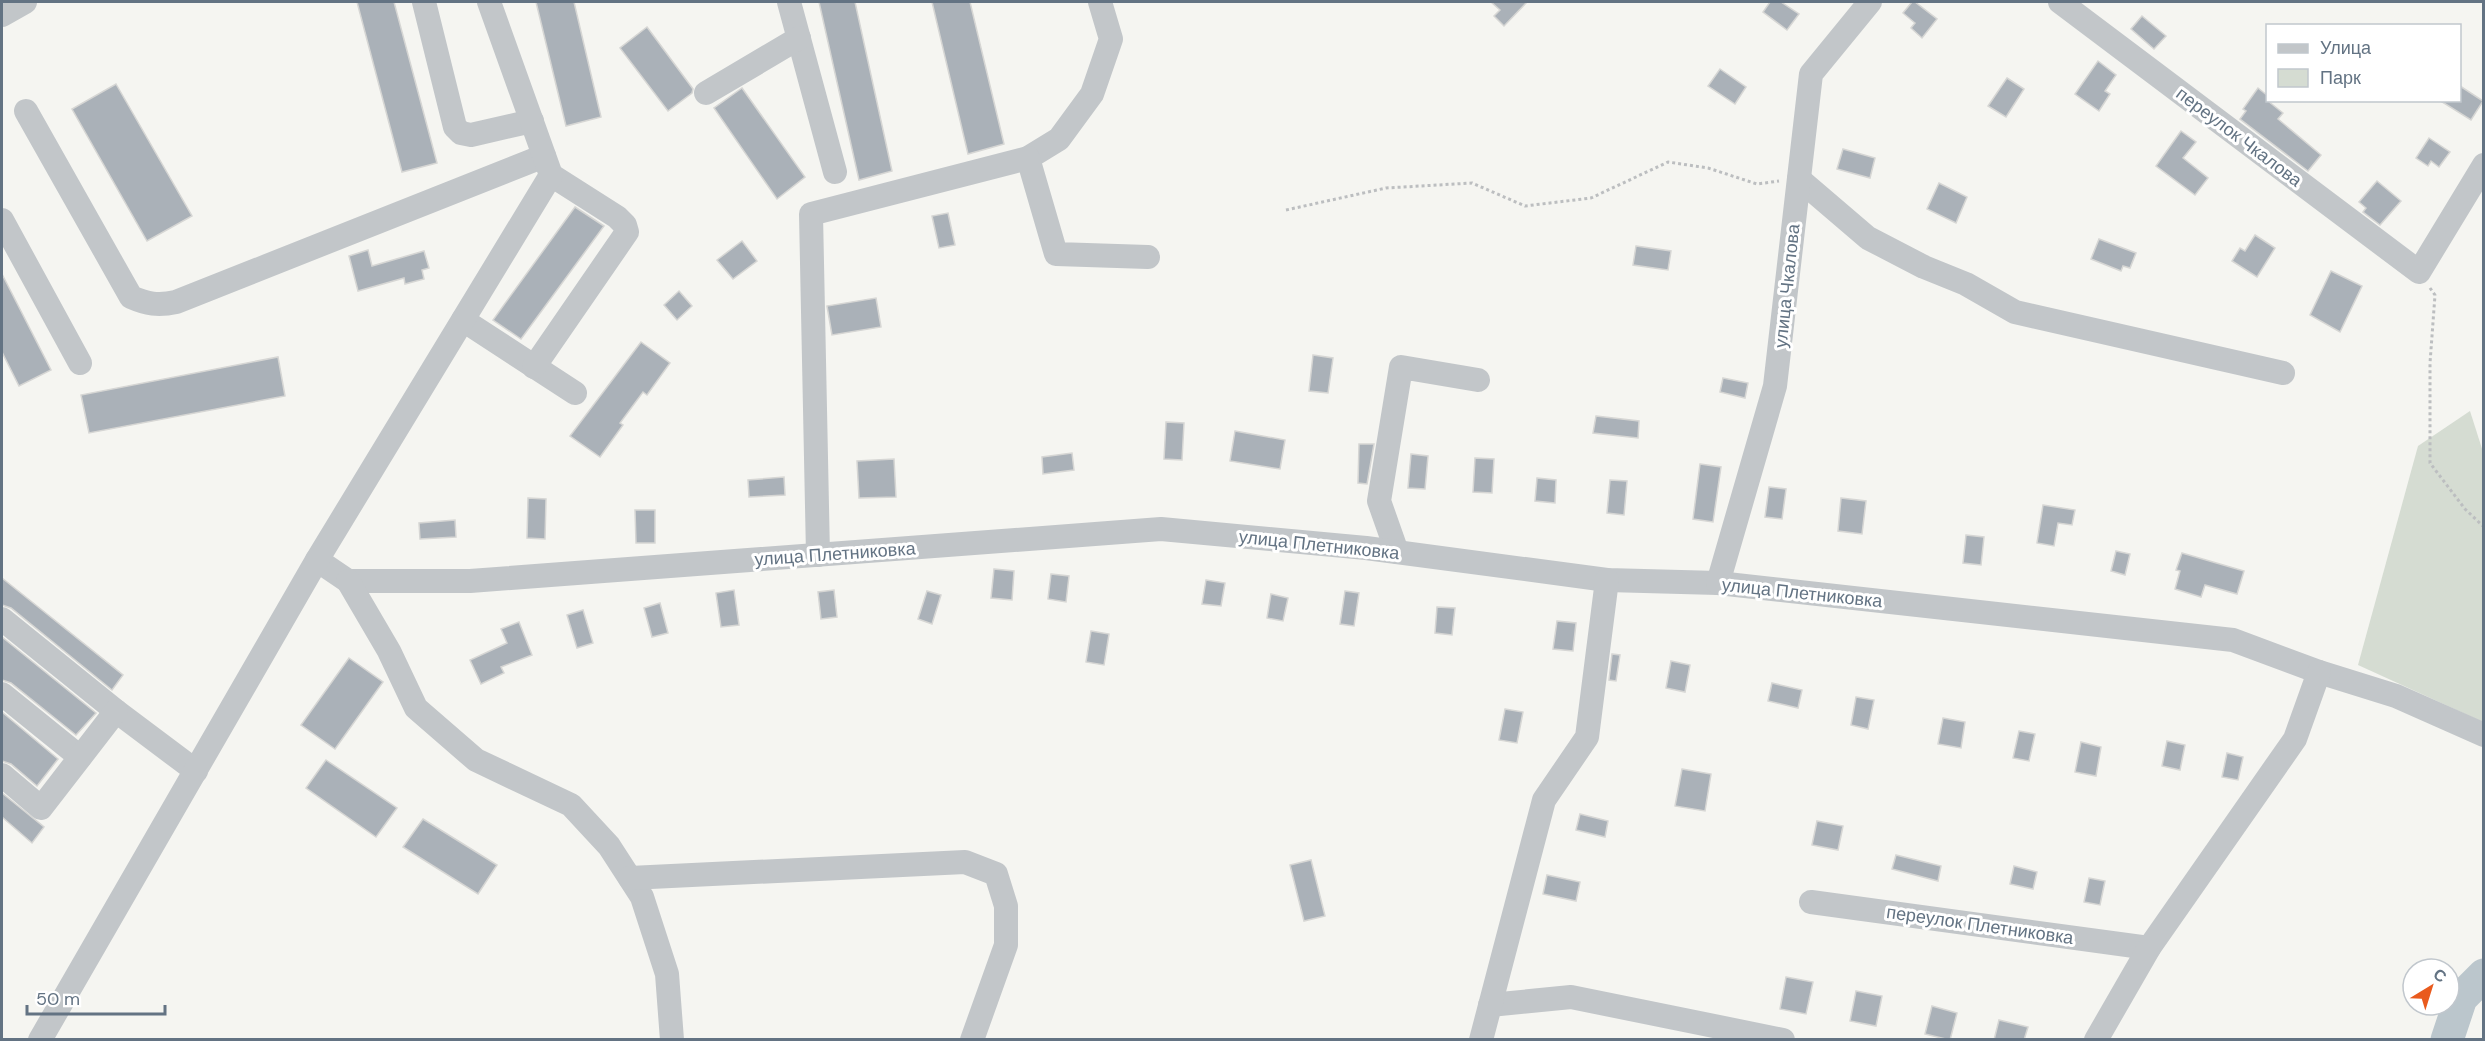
<svg xmlns="http://www.w3.org/2000/svg" width="2485" height="1041" viewBox="0 0 2485 1041" font-family="'DM Sans',sans-serif">
	<style>
		.green { fill: #d5dcd2 }
		.lines { fill: none; stroke-linecap: round; stroke-linejoin: round }
		.river { stroke: #bbc6cc; stroke-width: 33 }
		.building { fill: #aab1b8; stroke: #d6d6d4; stroke-width: 1.5 }
		.path { stroke: #bcbec0; stroke-width: 3; stroke-dasharray: 3 3; stroke-linecap: butt }
		.minor { stroke: #c2c6c9; stroke-width: 24 }
		.labels { text-anchor: middle; dominant-baseline: central; stroke-width: 6; stroke-linejoin: round; paint-order: stroke }
		.street-label { font-size: 18px; fill: #637383; stroke: #fff }
	</style>
	<rect width="100%" height="100%" fill="#f5f5f1"/>
	<polygon class="green" points="2470,411 2484,455 2483,722 2358,665 2418,446"/>
	<g class="lines">
		<polyline class="river" points="2447,1040 2461,998 2484,975"/>
	</g>
	<g class="building">
		<polygon points="357,2 394,2 437,163 402,172"/>
		<polygon points="536,2 574,2 601,117 566,126"/>
		<polygon points="819,2 855,2 892,171 859,180"/>
		<polygon points="932,2 970,2 1004,144 968,154"/>
		<polygon points="1491,2 1527,2 1504,26 1494,16 1500,10"/>
		<polygon points="1770,2 1781,2 1799,14 1787,30 1763,12"/>
		<polygon points="1912,2 1915,2 1937,19 1922,38 1911,28 1915,23 1903,13"/>
		<polygon points="2142,16 2166,36 2154,49 2131,29"/>
		<polygon points="647,27 693,89 692,93 668,111 620,48"/>
		<polygon points="2098,61 2116,75 2105,91 2110,94 2099,111 2075,94"/>
		<polygon points="1720,69 1746,87 1735,104 1708,86"/>
		<polygon points="2007,78 2024,89 2006,117 1988,106"/>
		<polygon points="116,84 192,216 147,241 72,109"/>
		<polygon points="2460,86 2483,101 2471,120 2439,100 2460,100"/>
		<polygon points="742,88 805,177 777,199 714,108"/>
		<polygon points="2258,88 2268,96 2268,101 2283,113 2278,119 2321,155 2308,171 2240,119 2246,111 2243,109"/>
		<polygon points="2181,131 2196,142 2183,158 2208,178 2195,195 2156,166"/>
		<polygon points="2429,138 2450,152 2439,167 2431,161 2428,166 2416,158"/>
		<polygon points="1843,149 1875,158 1870,178 1837,169"/>
		<polygon points="2377,181 2401,201 2380,225 2363,212 2366,208 2359,202"/>
		<polygon points="1939,183 1967,197 1956,223 1927,209"/>
		<polygon points="575,207 604,226 521,339 493,320"/>
		<polygon points="948,213 955,245 939,248 932,216"/>
		<polygon points="2255,235 2275,248 2257,277 2232,261 2240,248 2245,251"/>
		<polygon points="2099,239 2136,253 2130,268 2123,266 2121,271 2091,259"/>
		<polygon points="742,241 757,261 733,279 717,260"/>
		<polygon points="1636,246 1671,251 1668,270 1633,265"/>
		<polygon points="368,250 372,266 424,251 429,268 422,270 424,279 405,284 404,278 358,291 349,256"/>
		<polygon points="2331,271 2362,286 2340,332 2310,315"/>
		<polygon points="2,274 51,370 19,386 2,352"/>
		<polygon points="679,291 692,306 677,320 664,305"/>
		<polygon points="876,298 881,327 832,335 827,306"/>
		<polygon points="641,342 670,363 647,395 643,392 620,423 623,425 600,457 570,436"/>
		<polygon points="1313,355 1333,358 1328,393 1309,391"/>
		<polygon points="278,357 285,396 89,433 81,395"/>
		<polygon points="1723,378 1748,383 1745,398 1720,392"/>
		<polygon points="1596,416 1639,421 1638,438 1593,433"/>
		<polygon points="1166,422 1184,423 1182,460 1164,459"/>
		<polygon points="1235,431 1285,440 1280,469 1230,461"/>
		<polygon points="1359,444 1374,444 1367,484 1358,483"/>
		<polygon points="1072,453 1074,470 1043,474 1042,457"/>
		<polygon points="1411,454 1428,456 1425,489 1408,488"/>
		<polygon points="1475,458 1494,459 1492,493 1473,492"/>
		<polygon points="894,459 896,497 859,498 857,461"/>
		<polygon points="1700,464 1721,467 1713,522 1693,519"/>
		<polygon points="784,477 785,495 749,497 748,480"/>
		<polygon points="1537,478 1556,480 1555,503 1535,501"/>
		<polygon points="1610,480 1627,481 1624,515 1607,513"/>
		<polygon points="1769,487 1786,489 1782,519 1765,517"/>
		<polygon points="528,498 546,499 545,539 527,538"/>
		<polygon points="1841,498 1866,501 1862,534 1838,531"/>
		<polygon points="2043,505 2075,510 2072,525 2058,523 2054,546 2037,543"/>
		<polygon points="635,510 655,510 655,543 636,543"/>
		<polygon points="455,520 456,537 420,539 419,523"/>
		<polygon points="1966,535 1984,537 1981,565 1963,563"/>
		<polygon points="2116,551 2130,554 2125,575 2111,571"/>
		<polygon points="2182,553 2244,571 2237,594 2205,585 2201,597 2175,589 2180,571 2176,570"/>
		<polygon points="994,569 1014,571 1012,600 991,598"/>
		<polygon points="1051,574 1069,576 1066,602 1048,599"/>
		<polygon points="2,578 123,675 112,690 11,608 2,605"/>
		<polygon points="1206,580 1225,583 1221,606 1202,604"/>
		<polygon points="734,590 739,625 721,627 716,593"/>
		<polygon points="834,590 837,617 821,619 818,592"/>
		<polygon points="927,591 941,595 932,624 918,619"/>
		<polygon points="1345,591 1359,593 1354,626 1340,624"/>
		<polygon points="1271,594 1288,598 1283,621 1267,618"/>
		<polygon points="660,603 668,633 652,637 644,608"/>
		<polygon points="1437,607 1455,608 1452,635 1435,633"/>
		<polygon points="583,610 593,643 577,648 567,615"/>
		<polygon points="1557,621 1576,623 1573,651 1553,649"/>
		<polygon points="519,622 532,655 501,667 504,673 481,684 470,660 507,643 501,629"/>
		<polygon points="1091,631 1109,634 1104,665 1086,662"/>
		<polygon points="2,637 96,713 76,735 11,683 2,680"/>
		<polygon points="1612,654 1620,655 1616,681 1609,680"/>
		<polygon points="349,658 383,682 335,749 301,725"/>
		<polygon points="1671,661 1690,665 1685,692 1666,688"/>
		<polygon points="1772,683 1802,690 1798,708 1768,701"/>
		<polygon points="1856,697 1874,700 1868,729 1851,725"/>
		<polygon points="1505,709 1523,712 1517,743 1499,740"/>
		<polygon points="2,712 58,759 37,786 11,764 2,761"/>
		<polygon points="1943,718 1965,722 1961,748 1938,744"/>
		<polygon points="2019,731 2035,734 2029,761 2013,758"/>
		<polygon points="2167,741 2185,745 2180,770 2162,766"/>
		<polygon points="2081,742 2101,747 2096,776 2075,772"/>
		<polygon points="2227,753 2243,757 2238,780 2222,777"/>
		<polygon points="326,760 397,808 376,837 306,788"/>
		<polygon points="1682,769 1711,774 1705,811 1675,806"/>
		<polygon points="2,793 44,827 32,843 2,817"/>
		<polygon points="1580,814 1608,821 1605,837 1576,830"/>
		<polygon points="423,819 497,865 478,894 403,847"/>
		<polygon points="1817,821 1843,826 1838,850 1812,845"/>
		<polygon points="1896,855 1941,866 1938,881 1892,869"/>
		<polygon points="1311,860 1325,916 1304,921 1290,865"/>
		<polygon points="2014,866 2037,872 2033,889 2010,884"/>
		<polygon points="1547,875 1580,882 1576,901 1543,894"/>
		<polygon points="2089,878 2105,881 2100,905 2084,902"/>
		<polygon points="1786,977 1813,982 1806,1014 1780,1009"/>
		<polygon points="1856,991 1882,996 1876,1026 1850,1021"/>
		<polygon points="1932,1006 1957,1013 1950,1040 1925,1034"/>
		<polygon points="1999,1020 2028,1027 2024,1040 1994,1040"/>
	</g>
	<g class="lines">
		<g class="path">
			<polyline points="1286,210 1386,188 1472,183 1525,206 1591,198 1668,162 1708,168 1757,184 1779,181"/>
			<polyline points="2430,288 2435,295 2430,363 2430,463 2465,509 2484,527"/>
		</g>
		<g class="minor">
			<polyline points="424,2 455,127 461,133 471,135 532,121"/>
			<polyline points="789,2 835,172"/>
			<polyline points="2060,2 2419,272 2484,165"/>
			<polyline points="2,15 25,2"/>
			<polyline points="706,93 799,38"/>
			<path d="M 26,111 L 131,297 C 147,304 158,306 176,302 L 544,156"/>
			<polyline points="1028,158 1059,139 1092,94 1111,39 1100,2"/>
			<polyline points="1799,179 1868,238 1924,267 1966,284 2015,312 2283,373"/>
			<polyline points="2,220 80,363"/>
			<polyline points="463,320 575,393"/>
			<polyline points="534,367 627,232 625,225 617,217 551,175"/>
			<polyline points="1397,552 1379,501 1401,367 1478,380"/>
			<polyline points="818,555 811,214 1028,158 1056,254 1148,257"/>
			<polyline points="317,560 348,581 470,581 1161,529 1366,548 1607,580 1718,583 2233,640 2319,672 2396,696 2484,735"/>
			<polyline points="348,581 389,651 416,708 476,760 571,805 609,846 642,897 667,974 672,1040"/>
			<polyline points="1718,583 1775,386 1811,74 1870,2"/>
			<polyline points="2,619 116,711 196,771"/>
			<polyline points="2,694 80,757"/>
			<polyline points="2,775 41,808 116,711"/>
			<polyline points="630,878 965,862 996,874 1006,906 1006,945 972,1040"/>
			<polyline points="1811,902 2149,948"/>
			<polyline points="1490,1005 1571,997 1783,1040"/>
			<polyline points="40,1040 317,560 551,175 489,2"/>
			<polyline points="1481,1040 1544,800 1587,737 1607,580"/>
			<polyline points="2096,1040 2149,948 2295,739 2319,672"/>
		</g>
	</g>
	<g class="labels">
		<g class="street-label">
			<text transform="translate(2239 137) rotate(37)">переулок Чкалова</text>
			<text transform="translate(1787 286) rotate(-84)">улица Чкалова</text>
			<text transform="translate(1319 545) rotate(6)">улица Плетниковка</text>
			<text transform="translate(835 554) rotate(-4)">улица Плетниковка</text>
			<text transform="translate(1802 593) rotate(6)">улица Плетниковка</text>
			<text transform="translate(1980 925) rotate(8)">переулок Плетниковка</text>
		</g>
	</g>
	<rect width="2485" height="1041" fill="none" stroke="#637383" stroke-width="6"/>
	<rect x="2266" y="24" width="195" height="78" fill="#ffffff" stroke="#c1c7cd" stroke-width="1.5"/>
	<rect x="2278" y="44" width="30" height="9" fill="#c2c6c9" stroke="#c1c7cd" stroke-width="1.5"/>
	<text x="2320" y="54" font-size="18" fill="#637383">Улица</text>
	<rect x="2278" y="69" width="30" height="18" fill="#d5dcd2" stroke="#c1c7cd" stroke-width="1.5"/>
	<text x="2320" y="84" font-size="18" fill="#637383">Парк</text>
	<g transform="translate(2431 987) rotate(38)"><circle r="28" fill="#ffffff" stroke="#c1c7cd" stroke-width="1.5"/>
	<path d="M0-4.5L10 22L0 15L-10 22Z" fill="#e95a1d"/>
	<text y="-9" font-size="16" font-weight="bold" text-anchor="middle" fill="#637383">С</text>
	</g>
	<path d="M27 1005v9h138v-9" fill="none" stroke="#637383" stroke-width="3"/>
	<text x="36" y="1005" font-size="18" fill="#637383" stroke="#ffffff" stroke-width="4.5" paint-order="stroke">50 m</text>
</svg>
